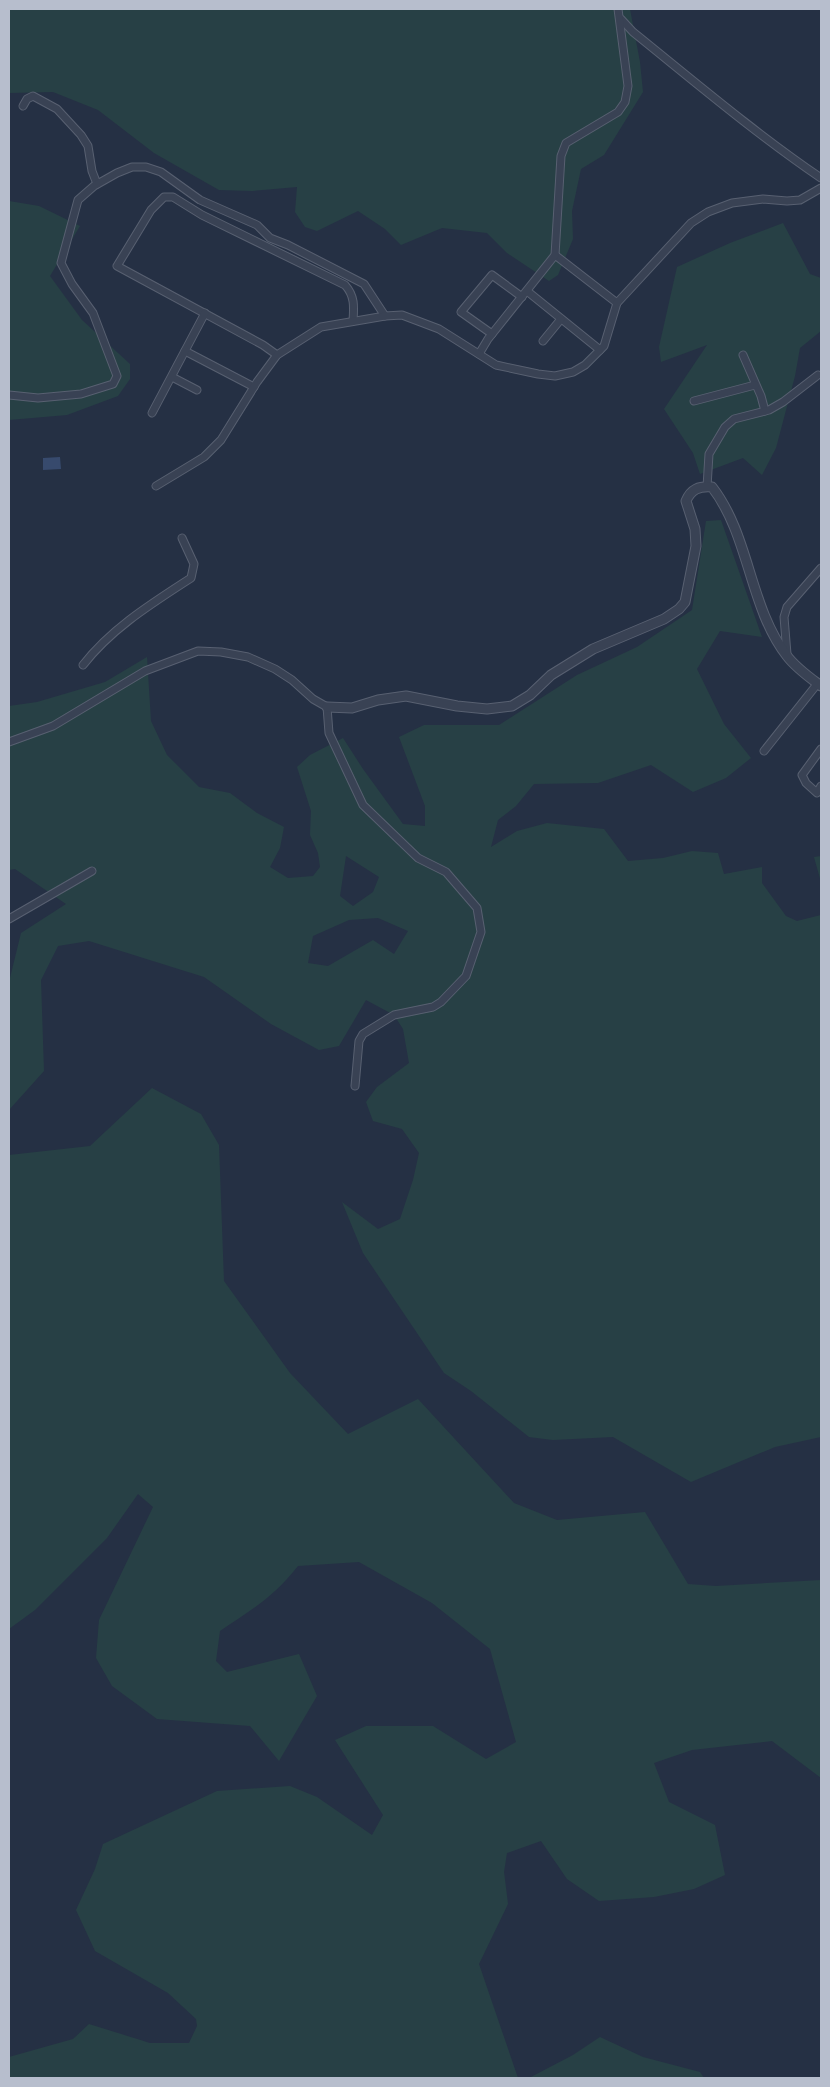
<svg xmlns="http://www.w3.org/2000/svg" width="830" height="2087" viewBox="0 0 830 2087" font-family="Arial,sans-serif">
	<style>
		.green { fill: #274045; fill-rule: evenodd }
		.water { fill: #374a6d }
		.lines { fill: none; stroke-linecap: round; stroke-linejoin: round }
		.minor-casing { stroke: #586071; stroke-width: 9 }
		.tertiary-casing { stroke: #586071; stroke-width: 11 }
		.minor { stroke: #394254; stroke-width: 7 }
		.tertiary { stroke: #394254; stroke-width: 9 }
	</style>
	<rect width="100%" height="100%" fill="#253044"/>
	<g class="green">
		<polygon points="9,9 630,9 640,62 643,92 604,155 581,169 572,211 573,239 558,275 549,281 507,253 487,233 442,228 401,245 385,229 358,211 317,231 305,227 295,212 297,187 252,191 219,190 154,153 98,110 53,92 9,93"/>
		<polygon points="9,201 39,206 80,226 50,276 82,320 130,364 130,379 118,396 67,415 9,420"/>
		<polygon points="783,223 810,274 821,278 821,331 800,348 795,376 776,448 762,475 743,458 700,474 693,453 664,409 707,345 661,362 659,347 677,267 730,243"/>
		<path d="M 721,520 L 762,637 L 720,631 L 697,669 L 724,724 L 751,758 L 726,778 L 693,792 L 651,765 L 598,783 L 534,784 L 516,806 L 498,820 L 491,847 L 517,831 L 547,823 L 604,829 L 628,861 L 663,858 L 692,851 L 718,853 L 724,874 L 762,867 L 762,883 L 786,916 L 797,921 L 821,915 L 821,1437 L 775,1447 L 691,1482 L 613,1437 L 553,1440 L 529,1437 L 471,1391 L 444,1373 L 363,1253 L 342,1202 L 378,1229 L 400,1219 L 413,1180 L 419,1153 L 402,1129 L 373,1121 L 366,1102 L 377,1087 L 409,1063 L 403,1029 L 394,1015 L 366,1000 L 339,1046 L 319,1050 L 271,1024 L 204,977 L 89,941 L 58,946 L 41,980 L 44,1071 L 9,1110 L 9,982 L 21,933 L 66,904 L 15,869 L 9,870 L 9,706 L 37,702 L 105,682 L 147,657 L 151,721 L 167,755 L 199,787 L 230,793 L 257,813 L 284,827 L 280,848 L 270,867 L 288,878 L 313,876 L 320,867 L 318,853 L 310,835 L 311,811 L 297,767 L 310,755 L 343,738 L 363,769 L 403,824 L 425,826 L 425,806 L 399,737 L 424,725 L 499,725 L 577,675 L 637,647 L 692,610 L 706,521 ZM 346,856 L 379,877 L 373,892 L 353,906 L 340,896 ZM 378,918 L 408,931 L 394,954 L 373,940 L 328,966 L 308,963 L 313,936 L 349,920 Z"/>
		<polygon points="821,856 821,882 814,857"/>
		<path d="M 152,1088 L 201,1114 L 219,1145 L 224,1281 L 290,1373 L 348,1434 L 418,1399 L 514,1503 L 557,1520 L 645,1512 L 688,1584 L 716,1586 L 821,1580 L 821,1778 L 772,1741 L 692,1750 L 654,1763 L 669,1802 L 715,1825 L 725,1875 L 694,1889 L 654,1897 L 599,1901 L 567,1879 L 541,1841 L 507,1853 L 504,1872 L 508,1904 L 479,1964 L 518,2078 L 9,2078 L 9,2057 L 73,2039 L 89,2024 L 150,2043 L 189,2043 L 197,2026 L 196,2019 L 168,1993 L 95,1951 L 76,1910 L 95,1869 L 103,1844 L 217,1791 L 290,1786 L 317,1797 L 372,1835 L 383,1815 L 335,1740 L 366,1726 L 433,1726 L 486,1759 L 516,1742 L 490,1649 L 432,1603 L 359,1562 L 298,1566 C 273,1598 252,1609 220,1631 L 216,1661 L 227,1672 L 299,1654 L 317,1696 L 279,1761 L 250,1726 L 157,1719 L 112,1686 L 96,1658 L 99,1620 L 153,1507 L 138,1494 L 107,1538 L 35,1610 L 9,1629 L 9,1155 L 90,1146 Z"/>
		<polygon points="600,2037 643,2057 700,2072 704,2078 529,2078 573,2055"/>
	</g>
	<polygon class="water" points="60,457 61,469 43,470 43,458"/>
	<g class="lines">
		<g class="minor-casing">
			<g id="minor">
				<path d="M 621,19 L 633,32 C 695,82 755,133 821,178"/>
				<polyline points="23,106 27,99 33,96 57,109 81,135 88,146 92,171 97,184"/>
				<polyline points="555,255 617,303"/>
				<polyline points="527,291 600,350"/>
				<polyline points="492,334 461,312 492,275 522,297"/>
				<polyline points="543,341 561,319"/>
				<polyline points="185,351 254,387"/>
				<polyline points="479,354 488,339 555,255 561,156 566,143 618,112 625,102 628,86 618,9"/>
				<path d="M 277,355 L 263,345 L 117,266 L 151,210 L 164,197 L 173,197 L 202,215 L 345,285 C 355,296 354,307 353,321"/>
				<polyline points="743,355 761,396 765,411"/>
				<polyline points="172,377 197,390"/>
				<polyline points="9,395 38,398 81,394 113,384 117,376 93,313 72,284 61,263 78,200 94,186 117,173 132,167 146,167 161,172 200,200 257,225 270,238 288,245 364,284 385,316"/>
				<polyline points="694,401 755,385"/>
				<polyline points="152,413 205,313"/>
				<polyline points="156,486 204,457 221,440 257,382 277,355 321,327 385,316 402,315 439,329 496,365 538,374 555,376 573,372 585,365 604,346 617,303 691,223 708,212 732,203 763,199 787,201 800,200 821,188"/>
				<polyline points="707,487 709,454 725,427 734,419 769,410 783,402 818,375"/>
				<polyline points="787,654 784,617 787,607 821,568"/>
				<path d="M 83,665 C 112,628 151,604 191,578 L 194,564 L 182,538"/>
				<polyline points="9,742 53,726 145,671 198,651 221,652 248,657 275,669 292,680 313,699 327,707 329,733 363,805 418,858 446,872 477,908 481,932 466,976 441,1002 433,1007 394,1015 363,1034 359,1041 355,1086"/>
				<polyline points="821,749 802,775 806,783 817,793 821,786"/>
				<polyline points="764,751 818,683"/>
				<polyline points="9,919 92,871"/>
			</g>
		</g>
		<g class="tertiary-casing">
			<path id="tertiary" d="M 327,707 L 352,708 L 378,700 L 406,696 L 457,706 L 487,709 L 512,706 L 530,695 L 551,675 L 593,649 L 664,619 L 679,609 L 685,602 L 696,546 L 695,529 L 686,501 C 691,489 699,486 712,487 C 750,536 749,607 787,656 C 796,668 809,677 821,686"/>
		</g>
		<use href="#minor" class="minor"/>
		<use href="#tertiary" class="tertiary"/>
	</g>
	<rect width="830" height="2087" fill="none" stroke="#b7becd" stroke-width="20"/>
</svg>
